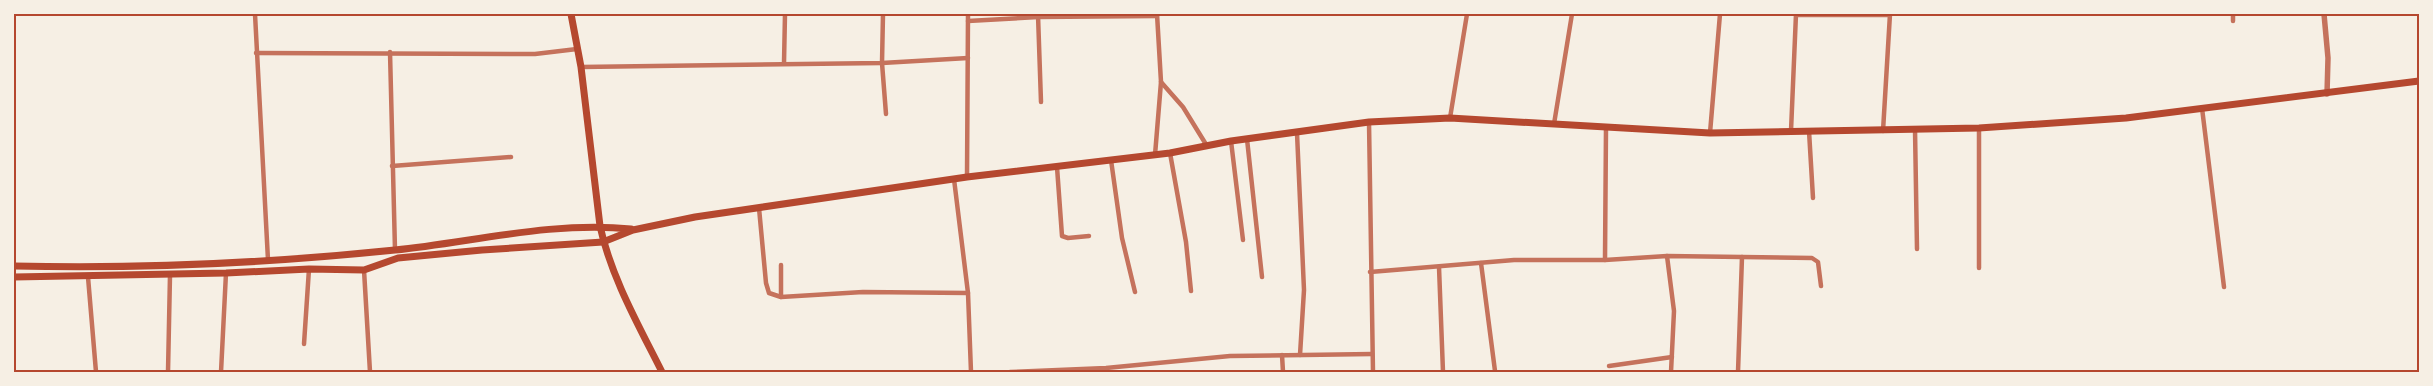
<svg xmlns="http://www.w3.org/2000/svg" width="2433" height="386" viewBox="0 0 2433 386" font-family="'Varela Round',sans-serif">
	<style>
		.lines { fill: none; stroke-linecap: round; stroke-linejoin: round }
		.minor { stroke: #c5725c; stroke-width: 4.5 }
		.tertiary { stroke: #c5725c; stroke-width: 5.5 }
		.primary { stroke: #b5482f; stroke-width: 7 }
		.trunk { stroke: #b5482f; stroke-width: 7 }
		.neatline { fill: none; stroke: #b5482f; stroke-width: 2 }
	</style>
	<rect width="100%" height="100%" fill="#f6efe4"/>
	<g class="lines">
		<g class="minor">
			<polyline points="255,14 268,260"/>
			<polyline points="883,14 882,63 886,114"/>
			<polyline points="2233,14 2233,21"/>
			<polyline points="1038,15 1041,102"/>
			<polyline points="1796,15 1890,15"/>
			<polyline points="968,21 1038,17 1157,16"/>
			<polyline points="390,52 395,250"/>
			<polyline points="256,53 535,54 577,49"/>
			<polyline points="784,63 785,14"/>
			<polyline points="581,67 882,63 968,58"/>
			<polyline points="1161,82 1183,107 1207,146"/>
			<polyline points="2202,108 2224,287"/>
			<polyline points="1450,118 1467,14"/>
			<polyline points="1369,122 1373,372"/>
			<polyline points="1554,124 1572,14"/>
			<polyline points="1915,129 1917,249"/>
			<polyline points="1791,131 1796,14"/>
			<polyline points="1809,131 1813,198"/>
			<polyline points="1883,131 1890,14"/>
			<polyline points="1297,133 1304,290 1300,355"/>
			<polyline points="1710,133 1720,14"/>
			<polyline points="1247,139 1262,277"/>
			<polyline points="1231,141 1243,240"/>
			<polyline points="1170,153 1186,242 1191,291"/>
			<polyline points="1155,155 1161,82 1157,14"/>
			<polyline points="1111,160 1122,238 1135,292"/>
			<polyline points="392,166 511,157"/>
			<polyline points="1057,167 1062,236 1068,238 1089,236"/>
			<polyline points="967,177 968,14"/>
			<polyline points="954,179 968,293 971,372"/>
			<polyline points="759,208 766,283 769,293 781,297 863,292 968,293"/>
			<polyline points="1667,256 1674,311 1671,372"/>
			<polyline points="1605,260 1606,127"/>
			<polyline points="1481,263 1495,371"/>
			<polyline points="781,265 781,297"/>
			<polyline points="1439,267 1443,372"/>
			<polyline points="1979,268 1979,128"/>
			<polyline points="364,270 370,372"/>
			<polyline points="1370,272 1514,260 1605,260 1667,256 1812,258 1818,262 1821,286"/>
			<polyline points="88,277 96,372"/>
			<polyline points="304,344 309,269"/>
			<polyline points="1282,355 1283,372"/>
			<polyline points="1609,366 1672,357"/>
			<polyline points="168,372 170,275"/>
			<polyline points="221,372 226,273"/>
			<polyline points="1010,372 1106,368 1230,356 1372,354"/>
			<polyline points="1738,372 1742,257"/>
		</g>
		<polyline class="tertiary" points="2324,14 2328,58 2327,94"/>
		<path class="primary" d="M 600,226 C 611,277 639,326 662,372"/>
		<g class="trunk">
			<polyline points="571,14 581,67 600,226"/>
			<path d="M 14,266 C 140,269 269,263 395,250 C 473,242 552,221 631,229"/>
			<polyline points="14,277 226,273 309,269 364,270 398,258 482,250 603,242 633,230 695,217 967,177 1170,153 1231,141 1369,122 1450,118 1710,133 1979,128 2126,118 2419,81"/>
		</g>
	</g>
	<rect width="2433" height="386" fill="none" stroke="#f6efe4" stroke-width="30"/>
	<rect x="15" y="15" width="2403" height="356" class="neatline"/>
</svg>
